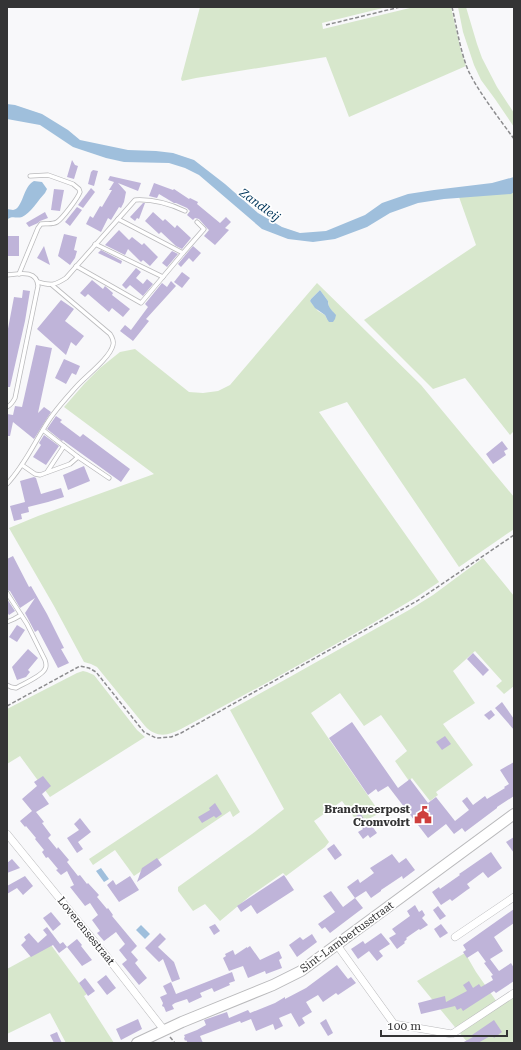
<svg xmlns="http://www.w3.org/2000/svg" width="521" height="1050" viewBox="0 0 521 1050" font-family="'Roboto Serif',serif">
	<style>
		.green { fill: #d7e7cc; fill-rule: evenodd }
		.water { fill: #9fbfdc }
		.building { fill: #bfb4d9 }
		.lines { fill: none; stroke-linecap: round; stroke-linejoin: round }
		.service-casing { stroke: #bababc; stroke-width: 5 }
		.minor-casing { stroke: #bababc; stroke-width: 8 }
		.secondary-casing { stroke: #bababc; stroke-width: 12 }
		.path { stroke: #8c8c8e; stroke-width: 1.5; stroke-dasharray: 4 2; stroke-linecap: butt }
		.service { stroke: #fff; stroke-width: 3.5 }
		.minor { stroke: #fff; stroke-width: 7 }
		.secondary { stroke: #fff; stroke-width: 10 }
		.labels { text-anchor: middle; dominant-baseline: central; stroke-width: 3.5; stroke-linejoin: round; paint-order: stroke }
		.poi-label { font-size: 11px; font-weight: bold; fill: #343435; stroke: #fff; text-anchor: end }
		.street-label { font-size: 11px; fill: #343435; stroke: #fff }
		.water-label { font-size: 12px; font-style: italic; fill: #00355a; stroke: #fff }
	</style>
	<rect width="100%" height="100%" fill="#f8f8fa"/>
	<g class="green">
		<polygon points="200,7 387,7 322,23 323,29 414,7 451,7 461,51 466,66 349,117 326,57 196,78 182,81 181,79"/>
		<polygon points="458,7 466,7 477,44 482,58 497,87 514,113 514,127 495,99 481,80 474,65 463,32"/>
		<polygon points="514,185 514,431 510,435 465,378 433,389 364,320 476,245 459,197"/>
		<path d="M 317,283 L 421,385 L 514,497 L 514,529 L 459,567 L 347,402 L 319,412 L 439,582 L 415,598 L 368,626 L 270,681 L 181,729 C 168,736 156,738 145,726 L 97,667 L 91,664 L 84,662 L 54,606 L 9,528 L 38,516 L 154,474 L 64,407 L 85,383 L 100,368 L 120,352 L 135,349 L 189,392 L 203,393 L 218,391 L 230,385 ZM 320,290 L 328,301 L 329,308 L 333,312 L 327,319 L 325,315 L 318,311 L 310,301 L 311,299 Z"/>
		<polygon points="483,558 514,596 514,686 504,694 496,686 502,681 475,651 453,671 475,703 443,724 473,765 436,792 438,795 430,801 412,778 409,781 395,761 407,751 381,715 364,726 340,693 311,713 380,813 359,824 342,801 314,821 329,842 325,847 286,876 283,873 250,896 220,921 205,904 193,911 178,891 178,887 252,834 284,809 230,710 288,678 409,610 433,595"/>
		<polygon points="83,671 87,672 94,675 137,730 145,737 50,797 20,756 7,764 7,709 77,673"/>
		<polygon points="217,774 240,812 233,817 230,811 134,876 115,850 93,865 89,859"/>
		<polygon points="51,945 87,994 84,996 114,1043 66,1043 50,1013 7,1034 7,969"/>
		<polygon points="465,953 476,972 499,1005 514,997 514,1043 468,1043 417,981"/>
	</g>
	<g class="water">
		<polygon points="7,104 15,105 42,114 68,130 80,140 128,150 156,151 173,153 194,160 225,184 258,213 282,227 300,233 326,231 365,215 382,203 408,194 434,190 492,183 514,177 514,192 511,194 444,199 418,203 390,213 367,227 335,239 313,242 288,239 262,229 199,175 185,168 169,163 124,162 106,158 73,147 40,125 7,119"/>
		<path d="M 34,181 L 42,182 L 47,189 L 45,193 C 39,199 30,214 22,217 C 16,219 12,215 7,220 L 7,209 C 8,209 12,210 13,210 C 23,209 23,186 34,181 Z"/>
		<path d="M 320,290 L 328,301 C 328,308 332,310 336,315 L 335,319 L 333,322 L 329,322 L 327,319 L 325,315 L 315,308 L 310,301 L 311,299 Z"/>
		<polygon points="101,868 109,879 104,882 96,871"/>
		<polygon points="141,925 150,934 145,939 136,930"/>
	</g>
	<g class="building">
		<polygon points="72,160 75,165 78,166 74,179 67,177"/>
		<polygon points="93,170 98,171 94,186 88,184 91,172"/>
		<polygon points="110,176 141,183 138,191 118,183 126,192 124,202 121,208 119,207 111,220 108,218 101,232 86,224 90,216 93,218 100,206 102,207 112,190 109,190 114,182 108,180"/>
		<polygon points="154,183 173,190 174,189 189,199 190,198 198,202 197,204 220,223 226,217 231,222 225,228 229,230 215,245 204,236 209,230 206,227 199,219 195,218 193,220 187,215 190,211 187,208 176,203 174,203 159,194 157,198 149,196"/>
		<polygon points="91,188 95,192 83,208 78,205"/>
		<polygon points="54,189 64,190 60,211 51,210"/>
		<polygon points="143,203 145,203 139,219 137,218 135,221 130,217"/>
		<polygon points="77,207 82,210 70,226 65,222"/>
		<polygon points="45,212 48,218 40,221 38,223 29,227 26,223"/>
		<polygon points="153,212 163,221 165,219 175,228 177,225 191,238 182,249 176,246 161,232 159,234 145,221"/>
		<polygon points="119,230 129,240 132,237 142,245 144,243 158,257 150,266 143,260 141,262 128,249 125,255 105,245"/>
		<polygon points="64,234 77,237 74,250 77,251 75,258 70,265 58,256"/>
		<rect x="7" y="236" width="12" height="20"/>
		<polygon points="44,246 50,265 37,258"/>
		<polygon points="193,246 201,253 193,262 189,258 181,267 178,264"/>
		<polygon points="101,250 122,261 121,264 98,253"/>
		<polygon points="172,251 178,254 167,267 162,263"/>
		<polygon points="136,268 141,272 136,278 143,284 147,279 153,284 143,296 130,285 126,289 122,285"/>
		<polygon points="182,272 190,278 182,288 174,282"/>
		<polygon points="92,280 103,289 105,286 113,293 112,295 130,309 123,317 112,308 109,312 88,294 85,297 80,293"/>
		<polygon points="171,281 176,286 146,319 149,321 133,341 120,331 125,325 131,330 148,307 145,304 162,283 167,287"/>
		<polygon points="23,290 30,291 25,321 10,387 7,387 7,334 14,297 22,298"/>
		<polygon points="61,300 74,309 65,321 84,336 76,346 71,342 66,355 37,329"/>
		<polygon points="36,345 52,348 38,413 44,407 51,412 34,439 13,422 10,436 7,436 7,414 13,415 15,406 22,407"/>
		<polygon points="64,359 80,366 76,375 72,373 66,384 55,378"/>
		<polygon points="56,416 62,420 60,422 80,437 83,434 130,469 121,482 64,441 63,440 62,441 47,429"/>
		<polygon points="44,435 59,446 46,465 33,457 41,445 39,443"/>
		<polygon points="502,441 508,449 504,451 506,455 493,464 486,454"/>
		<polygon points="84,466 90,481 68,490 63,475"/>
		<polygon points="34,477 36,478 41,494 61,488 64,497 48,502 28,507 29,512 21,514 22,519 14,521 10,506 25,502 20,481"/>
		<polygon points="13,556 29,587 31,586 47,614 64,648 61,649 69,663 58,668 38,630 35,632 25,613 35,598 20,608 10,591 7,590 7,559"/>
		<polygon points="7,599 15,611 9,615 7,612"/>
		<polygon points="17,625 25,630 17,642 9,637"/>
		<polygon points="28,649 38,658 28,670 30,672 26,677 17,680 12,667"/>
		<polygon points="473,653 489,670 483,676 467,659"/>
		<polygon points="502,702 514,719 514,730 495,708"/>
		<polygon points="491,710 495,715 489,720 484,715"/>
		<polygon points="352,722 398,788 410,779 428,803 436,797 455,821 469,810 462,801 467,797 473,805 485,796 487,799 505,788 504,787 509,784 500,770 514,762 514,796 497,807 497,808 465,832 462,828 454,834 446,824 428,838 388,786 378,792 376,789 368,795 329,738"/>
		<polygon points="445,736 451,744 442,750 436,742"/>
		<polygon points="43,776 51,786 42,794 49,804 36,812 44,822 42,823 51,835 48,838 57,849 58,847 69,860 67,862 78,876 80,875 87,884 88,883 99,895 97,897 107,909 108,908 113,915 112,916 137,946 131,952 138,960 135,963 147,978 139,985 122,964 127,960 119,950 125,944 116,932 104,941 97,933 100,931 92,920 98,915 90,903 85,906 70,887 74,885 67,871 61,875 56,870 58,869 48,857 46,858 42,852 44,850 35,839 36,838 26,826 25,827 20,821 32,811 22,799 37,786 34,782"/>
		<polygon points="215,803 222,814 216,818 214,816 202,823 198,817 210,810 209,808"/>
		<polygon points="360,813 367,823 369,822 377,833 370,838 368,835 363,839 358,832 363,829 355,817"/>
		<polygon points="80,818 91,832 78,842 83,849 77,853 67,838 79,830 74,824"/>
		<polygon points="514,837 514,853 506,842"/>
		<polygon points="334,844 342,855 335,860 327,849"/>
		<polygon points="491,852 502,868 488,878 483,872 467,884 470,888 467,890 452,901 450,899 441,905 432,892 439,887 440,889 460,875 459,874 465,870"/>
		<polygon points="392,854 399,863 406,858 415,870 403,879 402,876 381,890 381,891 371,898 366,891 355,898 363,908 330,933 325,927 322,929 318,924 335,912 323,896 331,891 343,907 355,898 347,887 358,879 360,883 374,873 370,868"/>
		<polygon points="157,858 162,865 137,882 142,868"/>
		<polygon points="12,859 20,868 7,873 7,863"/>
		<polygon points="284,875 294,890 257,914 251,905 241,912 237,906"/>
		<polygon points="25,876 33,886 23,895 17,888 7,894 7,886"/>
		<polygon points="130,876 139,890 119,902 107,885 113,880 116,885"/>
		<polygon points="415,905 419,912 422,910 425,915 422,918 428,925 420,930 419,929 406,938 407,939 404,942 405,943 397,949 389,938 396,934 392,929 410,916 407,911"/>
		<polygon points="438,906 446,916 440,920 433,910"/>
		<polygon points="514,909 514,923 494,937 503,951 490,959 499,971 511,963 514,968 514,981 496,993 494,991 463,1011 461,1008 457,1010 455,1006 421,1014 418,1003 445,996 446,1002 467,991 463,985 469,981 473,988 479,984 481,987 493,980 491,976 493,975 484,963 486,962 478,951 467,958 463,952 466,950 463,945"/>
		<polygon points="51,912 61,924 53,931 43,918"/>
		<polygon points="215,924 220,931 214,935 209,927"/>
		<polygon points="441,924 448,933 440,938 434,929"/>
		<polygon points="47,927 60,944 63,942 67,947 59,953 53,945 31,957 21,945 26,940 24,937 29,933 38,943 47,935 43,930"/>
		<polygon points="160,933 166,939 158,947 174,962 180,979 172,982 163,959 159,962 145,948"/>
		<polygon points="381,933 390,944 379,951 383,956 377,961 369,951 358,959 351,949 363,941 365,944"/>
		<polygon points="312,934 317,942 297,957 289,945 300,937 303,940"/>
		<polygon points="77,939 82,945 81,946 92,960 82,966 67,947"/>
		<polygon points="250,946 260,960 279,951 282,958 279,960 282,968 266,974 265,971 248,978 243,966 229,971 223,958 226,956 225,954 233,950 235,955 247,947 247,948"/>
		<polygon points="337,965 348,979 351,977 356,983 338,995 336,993 323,1002 318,995 306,1002 312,1012 302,1018 305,1023 299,1027 291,1013 279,1018 283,1026 275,1030 273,1024 256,1031 251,1019 241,1023 240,1021 200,1036 203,1043 188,1043 186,1040 185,1041 184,1038 185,1037 184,1035 197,1030 206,1025 204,1020 227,1012 229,1018 248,1010 250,1013 275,1003 285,997 285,999 306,988"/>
		<polygon points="232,972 235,981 229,983 230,985 214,992 212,988 200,993 202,997 189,1003 187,999 175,1003 172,1005 174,1009 166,1012 164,1007 162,1006 163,1003 160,997 167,994 163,986 171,982 176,994"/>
		<polygon points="106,975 116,988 107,995 97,982"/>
		<polygon points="85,978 95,991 88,996 79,983"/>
		<polygon points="138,1019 142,1029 121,1040 116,1029"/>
		<polygon points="326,1019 333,1033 328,1036 320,1023"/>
		<polygon points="494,1020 502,1032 494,1038 492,1035 478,1043 462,1043 473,1037 472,1035"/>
		<polygon points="57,1032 59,1037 62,1043 54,1043 50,1035"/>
	</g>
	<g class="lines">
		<g class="service-casing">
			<g id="service">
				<polyline points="118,219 183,253 204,229 197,222"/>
				<polyline points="95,244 163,277"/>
				<polyline points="76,266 141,303 183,253"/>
				<path d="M 19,274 L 38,228 L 41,224 C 46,223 52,225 57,222 C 62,219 78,198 80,192 L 79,189 L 73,184 L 48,175 L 30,176"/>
				<path d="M 7,275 C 18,274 37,269 38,286 L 15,398 C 13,402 11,405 7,407"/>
				<path d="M 38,282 C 51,286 55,285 66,278 L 135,200 C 152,199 170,204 185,211"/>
				<polyline points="78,457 109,478"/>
				<polyline points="22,465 35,474 40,475 70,464 78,457 43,430"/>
				<polyline points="47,472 64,446"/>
				<path d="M 7,484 C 25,465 35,441 49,420 C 57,408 67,397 77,386 C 86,376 110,358 113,345 C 114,341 112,337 110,334 L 52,285"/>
				<path d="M 7,593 L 27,624 L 45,660 C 46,663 47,666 45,669 C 42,676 23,684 16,688 L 11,687 L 7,685"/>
				<polyline points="7,622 14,619 21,615"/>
			</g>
		</g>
		<g class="minor-casing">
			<g id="minor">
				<polyline points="7,834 104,953 164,1030"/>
				<polyline points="455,937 514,897"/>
				<polyline points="337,945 394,1024 452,1034 514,993"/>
			</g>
		</g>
		<g class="secondary-casing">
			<polyline id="secondary" points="137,1043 182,1022 273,985 301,971 514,814"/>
		</g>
		<g class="path">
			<path d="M 452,7 C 457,28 460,50 468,70 C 479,93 499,118 514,139"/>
			<polyline points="326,25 400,7"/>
			<polyline points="7,706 80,666 89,668 96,672 144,732 156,738 171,737 181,733 417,601 514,535"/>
			<polyline points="170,1037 175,1043"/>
		</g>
		<use href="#service" class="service"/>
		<use href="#minor" class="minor"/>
		<use href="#secondary" class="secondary"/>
	</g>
	<defs>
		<g id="civic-bare" transform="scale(1.38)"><path d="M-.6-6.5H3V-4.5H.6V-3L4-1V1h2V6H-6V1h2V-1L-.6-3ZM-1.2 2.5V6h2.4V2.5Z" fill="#ce3f3d" stroke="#fff" stroke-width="2.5" paint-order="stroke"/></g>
	</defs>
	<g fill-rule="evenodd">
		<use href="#civic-bare" x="423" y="815"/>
	</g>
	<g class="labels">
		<g class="poi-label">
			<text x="410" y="809">Brandweerpost<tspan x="410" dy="13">Cromvoirt</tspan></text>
		</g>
		<g class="street-label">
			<text transform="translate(86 931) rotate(51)">Loverensestraat</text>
			<text transform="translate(347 937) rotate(-36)">Sint-Lambertusstraat</text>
		</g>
		<g class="water-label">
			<text transform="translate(260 205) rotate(36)">Zandleij</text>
		</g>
	</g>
	<rect width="521" height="1050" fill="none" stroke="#343435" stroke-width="16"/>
	<path d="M381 1030v6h126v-6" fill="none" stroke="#343435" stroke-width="2"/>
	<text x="387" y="1030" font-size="12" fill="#343435" stroke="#ffffff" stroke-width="3" paint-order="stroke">100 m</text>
</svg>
